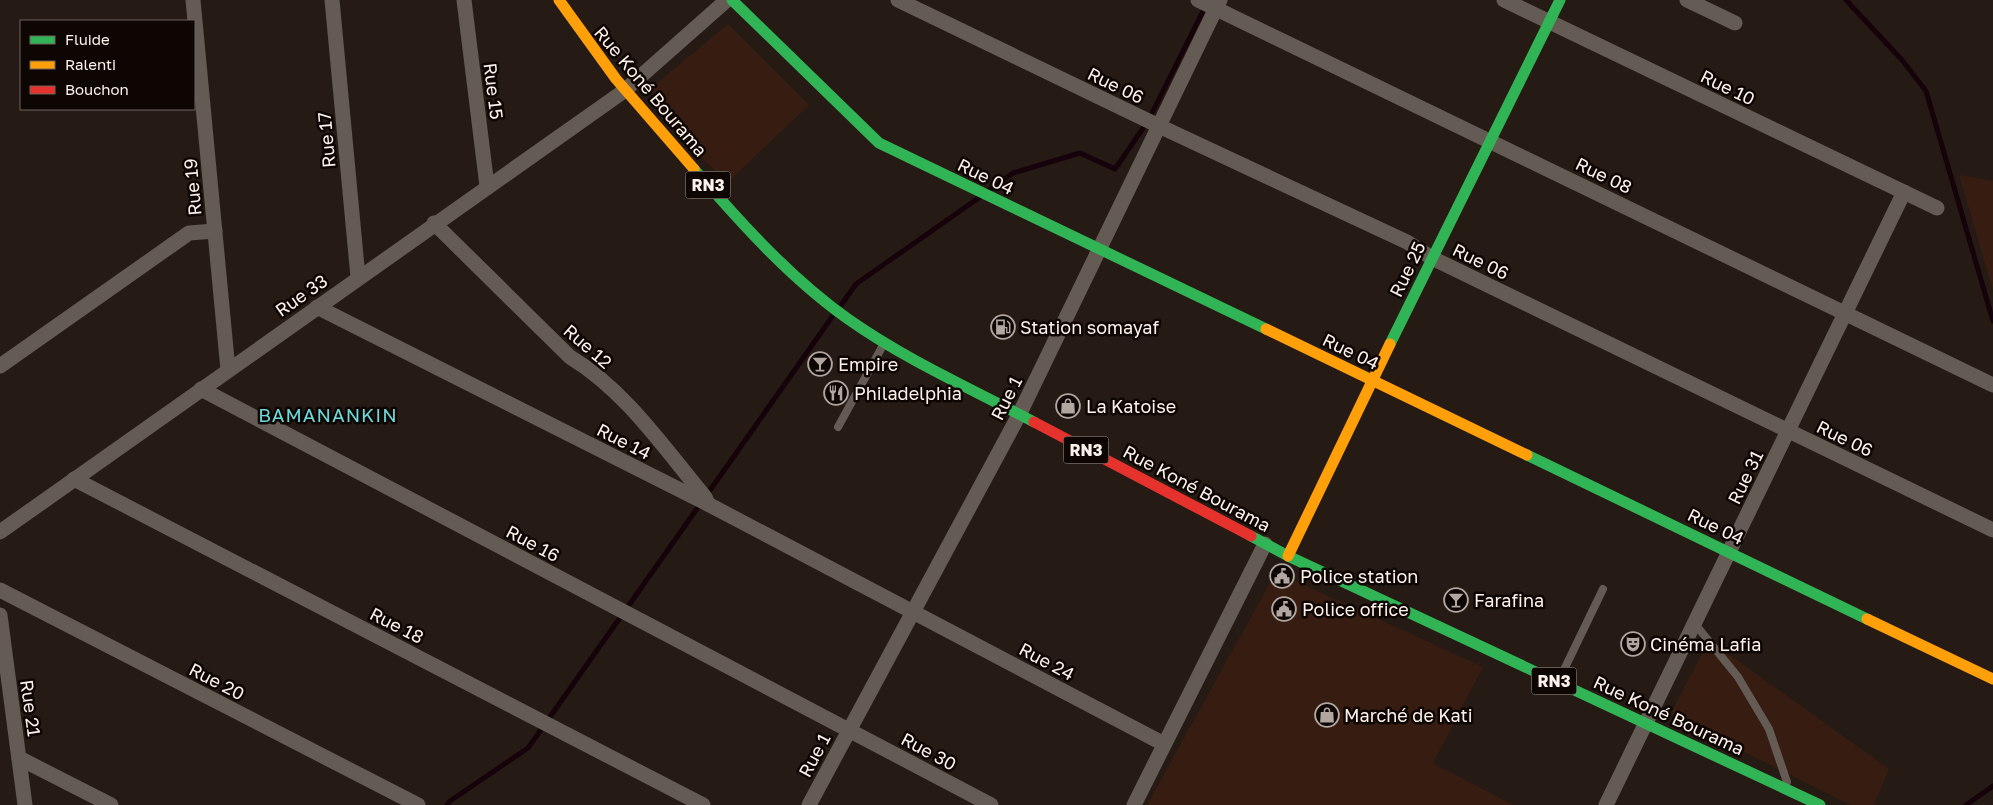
<svg xmlns="http://www.w3.org/2000/svg" width="1993" height="805" viewBox="0 0 1993 805" font-family="'Golos Text',sans-serif">
	<style>
		.built { fill: #371d11 }
		.lines { fill: none; stroke-linecap: round; stroke-linejoin: round }
		.stream { stroke: #15020a; stroke-width: 5 }
		.lane { stroke: #645b55; stroke-width: 8 }
		.street { stroke: #645b55; stroke-width: 15 }
		.fast { stroke: #30b455; stroke-width: 11 }
		.slow { stroke: #ff9f0a; stroke-width: 11 }
		.jam { stroke: #e5322d; stroke-width: 11 }
		.labels { text-anchor: middle; dominant-baseline: central; stroke-width: 5; stroke-linejoin: round; paint-order: stroke }
		.shield { fill: #0e0603; stroke: #b5aaa5; stroke-width: 1 }
		.shield-label { font-size: 16px; font-weight: bold; fill: #fdf1eb }
		.street-label { font-size: 18px; fill: #fdf1eb; stroke: #0e0603 }
		.poi-label { font-size: 18px; fill: #fdf1eb; stroke: #0e0603; text-anchor: start }
		.neighbourhood-label { font-size: 19px; letter-spacing: 1px; fill: #6cd8da; stroke: #0e0603 }
	</style>
	<rect width="100%" height="100%" fill="#261a14"/>
	<g class="built">
		<polygon points="728,24 809,105 728,182 689,146 650,89"/>
		<polygon points="1959,175 1993,181 1993,290"/>
		<polygon points="1276,572 1483,667 1433,763 1513,805 1147,805"/>
		<polygon points="1709,640 1889,769 1874,805 1851,805 1670,715"/>
	</g>
	<g class="lines">
		<g class="stream">
			<polyline points="1846,0 1902,60 1926,91 1993,321"/>
			<polyline points="989,190 1013,173 1080,153 1115,169 1148,121 1206,5"/>
			<polyline points="842,304 856,284 980,197"/>
			<polyline points="706,496 832,317"/>
			<polyline points="447,805 450,801 528,748 701,503"/>
			<polyline points="1966,805 1993,786"/>
		</g>
		<g class="lane">
			<polyline points="838,427 882,347"/>
			<polyline points="1695,624 1738,677 1769,729 1787,782"/>
			<polyline points="1560,678 1603,589"/>
		</g>
		<g class="street">
			<polyline points="193,0 228,370"/>
			<polyline points="332,0 358,277"/>
			<polyline points="464,0 487,186"/>
			<polyline points="898,0 1159,126 1407,242 1432,258 1993,530"/>
			<polyline points="1198,0 1993,385"/>
			<polyline points="1504,0 1937,208"/>
			<polyline points="1687,0 1735,23"/>
			<path d="M 434,223 L 570,357 C 625,390 664,448 705,497 L 708,504"/>
			<polyline points="317,307 702,501 1164,744"/>
			<polyline points="0,366 189,233 215,231"/>
			<polyline points="201,389 991,805"/>
			<polyline points="74,479 703,805"/>
			<polyline points="0,532 624,91 727,0"/>
			<polyline points="0,590 418,805"/>
			<polyline points="0,615 25,805"/>
			<polyline points="19,758 111,805"/>
			<polyline points="809,805 1019,415 1220,0"/>
			<polyline points="1134,805 1265,544"/>
			<polyline points="1606,805 1904,192"/>
		</g>
		<g class="fast">
			<polyline points="732,0 879,143 1266,329"/>
			<path d="M 694,169 C 741,223 790,278 848,319 C 906,360 972,389 1034,422"/>
			<polyline points="1390,344 1560,0"/>
			<polyline points="1527,455 1867,619"/>
			<polyline points="1251,536 1288,556 1820,805"/>
		</g>
		<g class="slow">
			<polyline points="559,0 616,79 694,169"/>
			<polyline points="1266,329 1527,455"/>
			<polyline points="1288,556 1390,344"/>
			<polyline points="1867,619 1993,679"/>
		</g>
		<polyline class="jam" points="1034,422 1251,536"/>
	</g>
	<defs>
		<g id="fuel-ring" transform="scale(1.25)"><circle r="9.5" fill="#0e0603" stroke="#b2a6a0" stroke-width="1.5"/><path d="M-5.5-6h7V0h2V4h1.3V-2.5L3-4.5l.8-.8L6-3V5H2.5V1h-1V6h-7ZM-4.2-4.7v3.2H.2V-4.7Z" fill="#b2a6a0"/></g>
		<g id="bar-ring" transform="scale(1.25)"><circle r="9.5" fill="#0e0603" stroke="#b2a6a0" stroke-width="1.5"/><path d="M-6-5H6L.8 .8V4.5H3.5V6h-7V4.5H-.8V.8Z" fill="#b2a6a0"/></g>
		<g id="restaurant-ring" transform="scale(1.25)"><circle r="9.5" fill="#0e0603" stroke="#b2a6a0" stroke-width="1.5"/><path d="M-5-6h1v4h1v-4h1v4h1v-4h1v5L-1.5 .5V6h-2V.5L-5-1ZM5-6V6H3V1.5H1.5Q1.5-4 5-6Z" fill="#b2a6a0"/></g>
		<g id="shop-ring" transform="scale(1.25)"><circle r="9.5" fill="#0e0603" stroke="#b2a6a0" stroke-width="1.5"/><path d="M-5-2.5h2.3a2.7 3.5 0 0 1 5.4 0H5L5.5 6h-11ZM-1.5-2.5h3a1.5 2.3 0 0 0-3 0Z" fill="#b2a6a0"/></g>
		<g id="civic-ring" transform="scale(1.25)"><circle r="9.5" fill="#0e0603" stroke="#b2a6a0" stroke-width="1.5"/><path d="M-.6-6.5H3V-4.5H.6V-3L4-1V1h2V6H-6V1h2V-1L-.6-3ZM-1.2 2.5V6h2.4V2.5Z" fill="#b2a6a0"/></g>
		<g id="theatre-ring" transform="scale(1.25)"><circle r="9.5" fill="#0e0603" stroke="#b2a6a0" stroke-width="1.5"/><path d="M-5-5.5Q0-4 5-5.5V0Q5 5 0 6Q-5 5-5 0ZM-3.3-2.5H-1v1.5H-3.3ZM1-2.5H3.3v1.5H1ZM-2.8 1Q0 5.5 2.8 1Z" fill="#b2a6a0"/></g>
	</defs>
	<g fill-rule="evenodd">
		<use href="#fuel-ring" x="1003" y="327"/>
		<use href="#bar-ring" x="820" y="364"/>
		<use href="#restaurant-ring" x="836" y="393"/>
		<use href="#shop-ring" x="1068" y="406"/>
		<use href="#civic-ring" x="1282" y="576"/>
		<use href="#bar-ring" x="1456" y="600"/>
		<use href="#civic-ring" x="1284" y="609"/>
		<use href="#theatre-ring" x="1633" y="644"/>
		<use href="#shop-ring" x="1327" y="715"/>
	</g>
	<g class="labels">
		<g class="shield">
			<rect x="685.5" y="171.5" width="45" height="27" rx="4"/>
			<rect x="1063.5" y="436.5" width="45" height="27" rx="4"/>
			<rect x="1531.5" y="667.5" width="45" height="27" rx="4"/>
		</g>
		<g class="shield-label">
			<text x="708" y="185">RN3</text>
			<text x="1086" y="450">RN3</text>
			<text x="1554" y="681">RN3</text>
		</g>
		<g class="street-label">
			<text transform="translate(1116 85) rotate(26)">Rue 06</text>
			<text transform="translate(1728 87) rotate(26)">Rue 10</text>
			<text transform="translate(494 91) rotate(83)">Rue 15</text>
			<text transform="translate(651 91) rotate(50)">Rue Koné Bourama</text>
			<text transform="translate(326 140) rotate(-95)">Rue 17</text>
			<text transform="translate(1604 175) rotate(26)">Rue 08</text>
			<text transform="translate(986 176) rotate(26)">Rue 04</text>
			<text transform="translate(192 187) rotate(-95)">Rue 19</text>
			<text transform="translate(1481 261) rotate(26)">Rue 06</text>
			<text transform="translate(1407 269) rotate(-64)">Rue 25</text>
			<text transform="translate(301 295) rotate(-35)">Rue 33</text>
			<text transform="translate(588 346) rotate(41)">Rue 12</text>
			<text transform="translate(1351 351) rotate(26)">Rue 04</text>
			<text transform="translate(1006 398) rotate(-63)">Rue 1</text>
			<text transform="translate(1845 438) rotate(26)">Rue 06</text>
			<text transform="translate(624 441) rotate(27)">Rue 14</text>
			<text transform="translate(1745 477) rotate(-64)">Rue 31</text>
			<text transform="translate(1197 488) rotate(28)">Rue Koné Bourama</text>
			<text transform="translate(1716 526) rotate(26)">Rue 04</text>
			<text transform="translate(533 543) rotate(28)">Rue 16</text>
			<text transform="translate(397 625) rotate(27)">Rue 18</text>
			<text transform="translate(1047 661) rotate(28)">Rue 24</text>
			<text transform="translate(217 681) rotate(27)">Rue 20</text>
			<text transform="translate(31 708) rotate(82)">Rue 21</text>
			<text transform="translate(1669 715) rotate(25)">Rue Koné Bourama</text>
			<text transform="translate(929 751) rotate(28)">Rue 30</text>
			<text transform="translate(814 755) rotate(-62)">Rue 1</text>
		</g>
		<g class="poi-label">
			<text x="1020" y="327">Station somayaf</text>
			<text x="838" y="364">Empire</text>
			<text x="854" y="393">Philadelphia</text>
			<text x="1086" y="406">La Katoise</text>
			<text x="1300" y="576">Police station</text>
			<text x="1474" y="600">Farafina</text>
			<text x="1302" y="609">Police office</text>
			<text x="1650" y="644">Cinéma Lafia</text>
			<text x="1344" y="715">Marché de Kati</text>
		</g>
		<g class="neighbourhood-label">
			<text x="328" y="414">BAMANANKIN</text>
		</g>
	</g>
	<rect x="20" y="20" width="175" height="90" fill="#0e0603" stroke="#6e6460"/>
	<rect x="30" y="36" width="25" height="8" fill="#30b455" stroke="#6e6460"/>
	<text x="65" y="45" font-size="15" fill="#fdf1eb">Fluide</text>
	<rect x="30" y="61" width="25" height="8" fill="#ff9f0a" stroke="#6e6460"/>
	<text x="65" y="70" font-size="15" fill="#fdf1eb">Ralenti</text>
	<rect x="30" y="86" width="25" height="8" fill="#e5322d" stroke="#6e6460"/>
	<text x="65" y="95" font-size="15" fill="#fdf1eb">Bouchon</text>
</svg>
